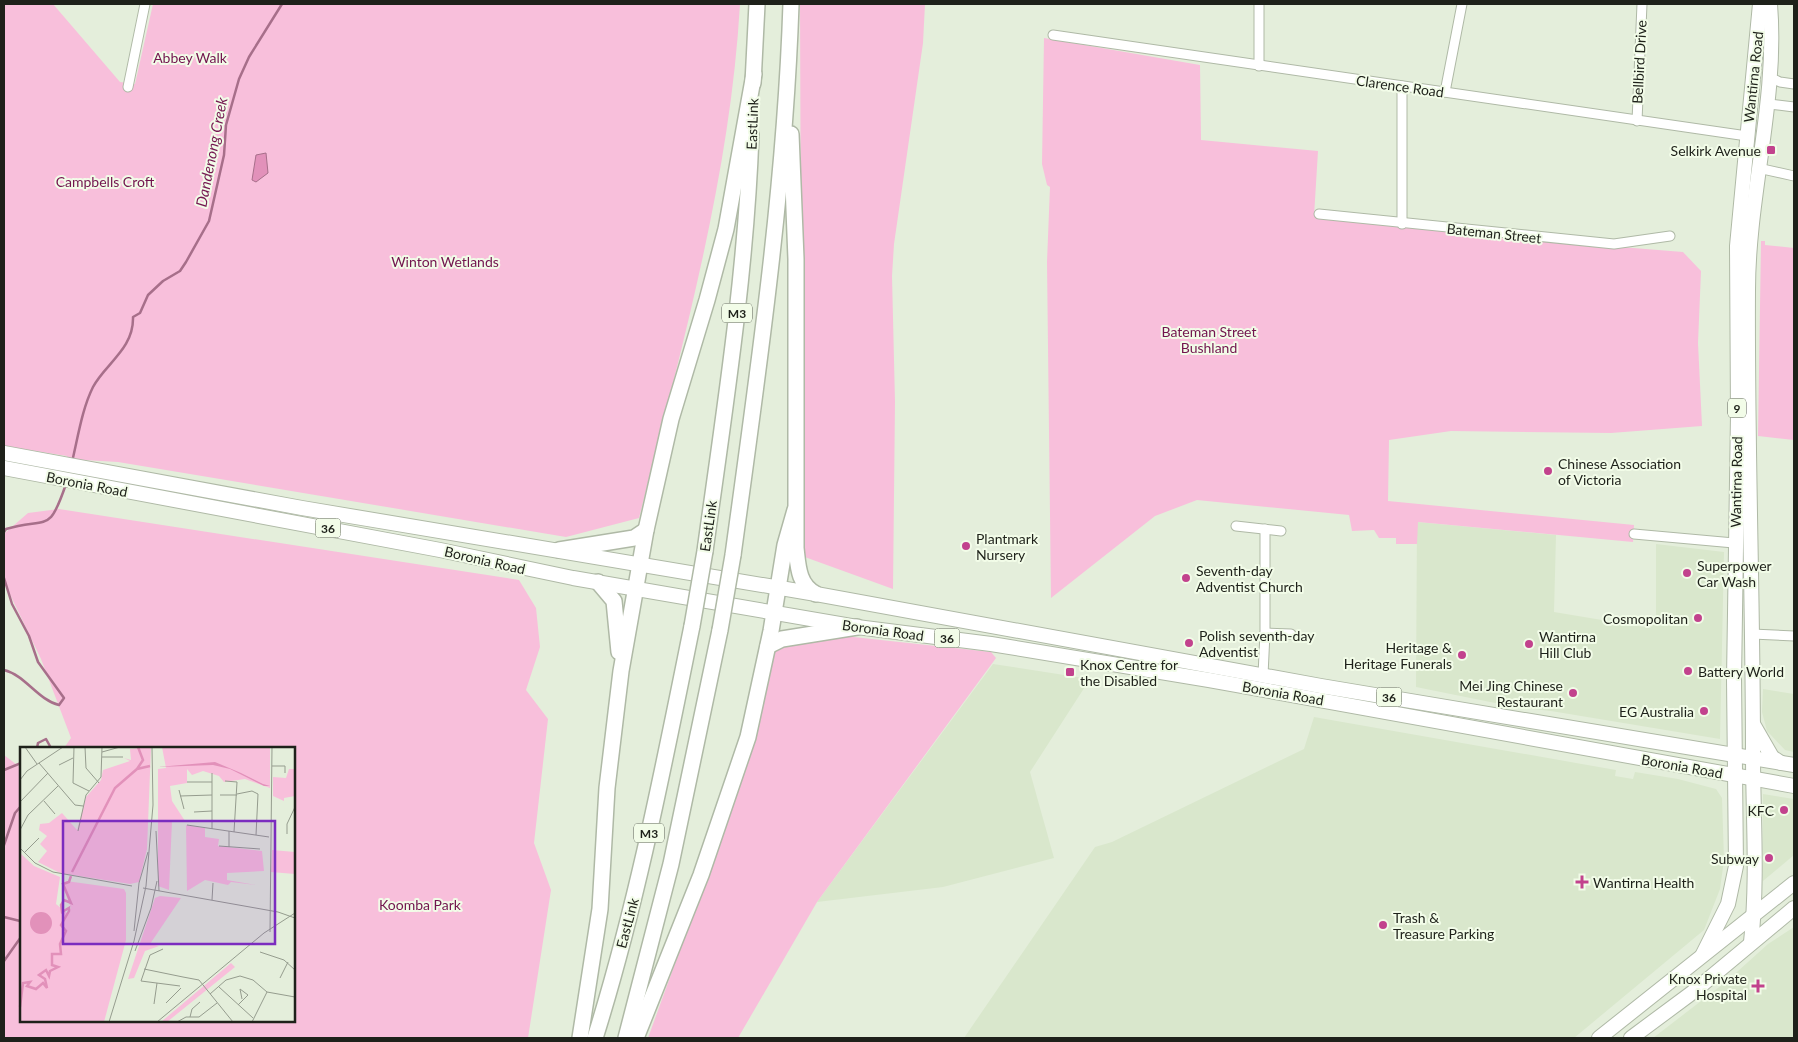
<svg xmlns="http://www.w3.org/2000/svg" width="1798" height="1042" viewBox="0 0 1798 1042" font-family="Lato,sans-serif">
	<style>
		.built { fill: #d9e7cc }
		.green { fill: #f8bfdb }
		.water { fill: #e291ba; stroke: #a76f8a }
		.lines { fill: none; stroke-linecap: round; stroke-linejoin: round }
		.stream { stroke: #a76f8a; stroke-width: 2.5 }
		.street-casing { stroke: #afb9a6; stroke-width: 11 }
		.primary-casing { stroke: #afb9a6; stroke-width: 16 }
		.highway-casing { stroke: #afb9a6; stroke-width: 18 }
		.street { stroke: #fff; stroke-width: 9 }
		.primary { stroke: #fff; stroke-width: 14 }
		.highway { stroke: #fff; stroke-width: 15 }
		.highway-bridge-casing { stroke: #afb9a6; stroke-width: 18; stroke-linecap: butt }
		.highway-bridge { stroke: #fff; stroke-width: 15 }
		.poi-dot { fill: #c2428d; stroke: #f2fce8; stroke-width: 2 }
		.labels { text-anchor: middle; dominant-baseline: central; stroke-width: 4; stroke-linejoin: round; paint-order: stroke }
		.shield { fill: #f2fce8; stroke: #5e6358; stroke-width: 1 }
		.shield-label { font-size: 12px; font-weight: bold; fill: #1e211a }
		.park-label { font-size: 14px; fill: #72144e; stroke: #f2fce8 }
		.street-label { font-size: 14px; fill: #1e211a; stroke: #f2fce8 }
		.poi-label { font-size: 14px; fill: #1e211a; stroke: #f2fce8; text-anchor: start }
		.water-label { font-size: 15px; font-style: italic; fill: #751851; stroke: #f2fce8 }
		.inset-river { fill: none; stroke: #e291ba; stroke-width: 2.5 }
		.inset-road { fill: none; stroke: #959c8e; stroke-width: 1 }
		.view { fill: #7b2cbf; fill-opacity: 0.15; stroke: #7b2cbf; stroke-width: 2.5 }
		.inset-edge { fill: none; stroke: #1e211a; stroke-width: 2.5 }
	</style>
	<rect width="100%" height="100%" fill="#e4eedb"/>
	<g class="built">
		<polygon points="1417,522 1556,535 1554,612 1650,628 1656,622 1656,544 1724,552 1720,739 1551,711 1515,707 1416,687"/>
		<polygon points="993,664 1090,679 1030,772 1054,858 943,887 817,902"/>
		<polygon points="1763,689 1794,694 1794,752 1785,750 1767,731 1762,712"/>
		<polygon points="1314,717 1616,770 1615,776 1633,779 1635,772 1678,779 1716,789 1722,798 1724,860 1720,889 1704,930 1574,1038 964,1038 1095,847 1112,842 1304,749"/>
		<polygon points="1763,794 1794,799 1794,855 1763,881"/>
		<polygon points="1794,927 1794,1038 1653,1038 1727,981 1768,944"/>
	</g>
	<g class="green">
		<path d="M 4,4 L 53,4 L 120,82 L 135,84 L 153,4 L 740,4 C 730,179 681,348 639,518 L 566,537 L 118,462 L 67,459 L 67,456 L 4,446 Z"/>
		<polygon points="800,4 925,4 923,43 894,244 892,276 895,402 893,589 802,556"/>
		<polygon points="1044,38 1200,65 1201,140 1318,151 1314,216 1507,238 1683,252 1701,271 1698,343 1702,426 1611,433 1451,431 1389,440 1388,501 1634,525 1633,542 1418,522 1417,544 1396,544 1396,538 1379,538 1374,530 1352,531 1349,515 1197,500 1155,516 1051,598 1047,262 1050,187 1047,185 1042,164"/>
		<polygon points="1761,241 1765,241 1765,245 1794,248 1794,440 1758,436"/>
		<polygon points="59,509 519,580 536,608 540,647 526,690 548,719 534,843 551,890 528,1038 4,1038 4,755 21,768 21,1021 294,1021 294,748 64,748 71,738 41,659 4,582 5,533 28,513"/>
		<polygon points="835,635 991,652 996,658 817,902 738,1038 648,1038 735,798 762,710 774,651 783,644"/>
	</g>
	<polygon class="water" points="266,153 268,173 256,182 252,180 256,155"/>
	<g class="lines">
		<g class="stream">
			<path d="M 72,462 C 78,437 82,409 93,387 C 105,364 134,349 133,317 L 140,313 L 148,295 L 163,281 L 180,271 L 186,262 L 209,221 L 224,155 L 226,125 L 239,79 L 249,57 L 282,4"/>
			<path d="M 4,532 L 6,529 C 49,517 49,534 66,484"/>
			<path d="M 4,578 L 12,604 L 29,636 L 38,662 L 64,698 L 59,705 C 38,700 25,675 4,670"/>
			<polyline points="37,748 38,743 46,739 51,748"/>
			<polyline points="4,770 21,763"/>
			<polyline points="4,845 15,813 21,806"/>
			<polyline points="4,917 20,921 21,932"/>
			<polyline points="4,961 21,937"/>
		</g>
		<g class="street-casing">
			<g id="street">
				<polyline points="1259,4 1259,66"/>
				<polyline points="1053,35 1747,136"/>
				<polyline points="1771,78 1780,82 1794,84"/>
				<polyline points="128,87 145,4"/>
				<polyline points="1445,92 1462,4"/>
				<polyline points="1769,104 1794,107"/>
				<polyline points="1637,121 1642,4"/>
				<polyline points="1758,168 1794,176"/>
				<polyline points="1319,214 1614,244 1670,236"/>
				<polyline points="1402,224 1402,86"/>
				<polyline points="1236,526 1281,531"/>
				<polyline points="1634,534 1734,543"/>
				<polyline points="1265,633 1291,634"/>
				<polyline points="1752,634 1794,636"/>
				<polyline points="1263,675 1265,633 1265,529"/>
			</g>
		</g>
		<g class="primary-casing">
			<g id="primary">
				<polyline points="4,453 302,508 816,594 1321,686 1794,765"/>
				<polyline points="4,468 440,550 573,578 857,627 991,644 1209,680 1794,786"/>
				<polyline points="1753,724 1772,757 1781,763"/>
				<path d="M 1751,942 C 1758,880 1753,816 1753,754 C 1753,599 1747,445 1748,290 C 1748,194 1778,100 1770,4"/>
				<polyline points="1703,954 1728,904 1736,866 1734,679 1738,415 1737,246 1760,4"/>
				<polyline points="1599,1038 1794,883"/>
				<polyline points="1631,1038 1693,992 1794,908"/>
			</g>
		</g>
		<g class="highway-casing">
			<g id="highway">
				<polyline points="753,83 757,4"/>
				<path d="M 791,134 L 796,259 L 796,548 C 798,565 798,585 816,594"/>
				<polyline points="559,550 634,538 646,530"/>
				<path d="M 705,551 C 724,413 746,275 751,135"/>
				<path d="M 733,555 C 758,372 785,188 791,4"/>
				<polyline points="598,582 614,601 619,652"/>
				<polyline points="768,646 782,639 857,627"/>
				<polyline points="580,1038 600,909 607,788 621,671 646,530 671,419 707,300 726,229 754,74"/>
				<path d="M 595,1038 C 637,904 664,764 692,626"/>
				<polyline points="626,1038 671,864 720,630"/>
				<polyline points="636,1038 701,875 748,737 771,631 785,545 795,510"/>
			</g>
		</g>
		<use href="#street" class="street"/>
		<use href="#primary" class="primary"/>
		<use href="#highway" class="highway"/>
		<g class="highway-bridge-casing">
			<g id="highway-bridge">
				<polyline points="692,626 705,551"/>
				<polyline points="720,630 733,555"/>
			</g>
		</g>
		<use href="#highway-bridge" class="highway-bridge"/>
	</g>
	<g class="poi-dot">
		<rect x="1766" y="145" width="10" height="10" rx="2.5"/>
		<circle cx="1548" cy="471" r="5"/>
		<circle cx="966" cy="546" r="5"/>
		<circle cx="1687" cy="573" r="5"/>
		<circle cx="1186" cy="578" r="5"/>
		<circle cx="1698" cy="618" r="5"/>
		<circle cx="1189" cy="643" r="5"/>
		<circle cx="1529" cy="644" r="5"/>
		<circle cx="1462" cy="655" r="5"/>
		<circle cx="1688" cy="671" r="5"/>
		<rect x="1065" y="667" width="10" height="10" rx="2.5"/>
		<circle cx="1573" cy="693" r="5"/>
		<circle cx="1704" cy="711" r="5"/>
		<circle cx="1784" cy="810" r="5"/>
		<circle cx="1769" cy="858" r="5"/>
		<path d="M1579.5 874.5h5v5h5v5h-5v5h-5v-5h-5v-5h5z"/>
		<circle cx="1383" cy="925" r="5"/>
		<path d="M1755.5 978.5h5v5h5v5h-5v5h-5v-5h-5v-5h5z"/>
	</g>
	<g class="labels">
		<g class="shield">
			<rect x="722" y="303.5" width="30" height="19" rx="4"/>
			<rect x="1728" y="398.5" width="18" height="19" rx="4"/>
			<rect x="315.5" y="518.5" width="25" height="19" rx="4"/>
			<rect x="934.5" y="628.5" width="25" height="19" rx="4"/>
			<rect x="1376.5" y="687.5" width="25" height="19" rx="4"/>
			<rect x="634" y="823.5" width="30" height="19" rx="4"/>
		</g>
		<g class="shield-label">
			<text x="737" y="313">M3</text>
			<text x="1737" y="408">9</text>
			<text x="328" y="528">36</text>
			<text x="947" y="638">36</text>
			<text x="1389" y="697">36</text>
			<text x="649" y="833">M3</text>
		</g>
		<g class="park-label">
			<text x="190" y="57">Abbey Walk</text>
			<text x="105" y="181">Campbells Croft</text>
			<text x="445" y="261">Winton Wetlands</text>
			<text x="1209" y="331">Bateman Street<tspan x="1209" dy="16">Bushland</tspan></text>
			<text x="420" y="904">Koomba Park</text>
		</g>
		<g class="street-label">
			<text transform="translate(1639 62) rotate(-87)">Bellbird Drive</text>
			<text transform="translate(1753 77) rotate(-84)">Wantirna Road</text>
			<text transform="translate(1400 86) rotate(8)">Clarence Road</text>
			<text transform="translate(752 124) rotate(-88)">EastLink</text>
			<text transform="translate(1494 233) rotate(6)">Bateman Street</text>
			<text transform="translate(1736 482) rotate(-89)">Wantirna Road</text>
			<text transform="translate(87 484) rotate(11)">Boronia Road</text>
			<text transform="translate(708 526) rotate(-82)">EastLink</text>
			<text transform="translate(485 560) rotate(13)">Boronia Road</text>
			<text transform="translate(883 630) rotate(8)">Boronia Road</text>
			<text transform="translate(1283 693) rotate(10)">Boronia Road</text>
			<text transform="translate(1682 766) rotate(10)">Boronia Road</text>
			<text transform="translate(627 923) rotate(-75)">EastLink</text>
		</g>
		<g class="poi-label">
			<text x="1761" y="150" text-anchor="end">Selkirk Avenue</text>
			<text x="1558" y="463">Chinese Association<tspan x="1558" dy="16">of Victoria</tspan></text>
			<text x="976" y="538">Plantmark<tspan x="976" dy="16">Nursery</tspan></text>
			<text x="1697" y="565">Superpower<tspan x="1697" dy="16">Car Wash</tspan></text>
			<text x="1196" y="570">Seventh-day<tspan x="1196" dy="16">Adventist Church</tspan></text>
			<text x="1688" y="618" text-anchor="end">Cosmopolitan</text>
			<text x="1199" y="635">Polish seventh-day<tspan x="1199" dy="16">Adventist</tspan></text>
			<text x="1539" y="636">Wantirna<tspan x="1539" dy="16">Hill Club</tspan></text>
			<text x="1452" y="647" text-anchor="end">Heritage &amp;<tspan x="1452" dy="16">Heritage Funerals</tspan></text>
			<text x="1080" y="664">Knox Centre for<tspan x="1080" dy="16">the Disabled</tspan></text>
			<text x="1698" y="671">Battery World</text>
			<text x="1563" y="685" text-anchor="end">Mei Jing Chinese<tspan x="1563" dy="16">Restaurant</tspan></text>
			<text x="1694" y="711" text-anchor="end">EG Australia</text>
			<text x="1774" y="810" text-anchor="end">KFC</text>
			<text x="1759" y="858" text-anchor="end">Subway</text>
			<text x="1593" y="882">Wantirna Health</text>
			<text x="1393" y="917">Trash &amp;<tspan x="1393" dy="16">Treasure Parking</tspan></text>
			<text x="1747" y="978" text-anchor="end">Knox Private<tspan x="1747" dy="16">Hospital</tspan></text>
		</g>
		<g class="water-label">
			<text transform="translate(211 152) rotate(-79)">Dandenong Creek</text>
		</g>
	</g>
	<g transform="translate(20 747)">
		<rect width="275" height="275" fill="#e4eedb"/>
		<path d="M 131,0 L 127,102 L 119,135 L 110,137 L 40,126 L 18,115 L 27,104 L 20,97 L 27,89 L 19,83 L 20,77 L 29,76 L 42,66 L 57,83 L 66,50 L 81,33 L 83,23 L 110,14 L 104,11 L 111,13 L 110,2 ZM 142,0 L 250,0 L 250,41 L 225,32 L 204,35 L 199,29 L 183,24 L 172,28 L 167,22 L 167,36 L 150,39 L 152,54 L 165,74 L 152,74 L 149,143 L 138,139 L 138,22 L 146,21 ZM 269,22 L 275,22 L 275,49 L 264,51 L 264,54 L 253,49 L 253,30 L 266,31 ZM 166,78 L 185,81 L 185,90 L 199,92 L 198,99 L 242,104 L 244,124 L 207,126 L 207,133 L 236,138 L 211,135 L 208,138 L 185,133 L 167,144 ZM 252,103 L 275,105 L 275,127 L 251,125 ZM 0,106 L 14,119 L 40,130 L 36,157 L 47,166 L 51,161 L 43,140 L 46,134 L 104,142 L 106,146 L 106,193 L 84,275 L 0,275 ZM 140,149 L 161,151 L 130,197 L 139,199 L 125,204 L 114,231 L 108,232 L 135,151 ZM 211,216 L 215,220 L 147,275 L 141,275 Z" fill="#f8bfdb"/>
		<path d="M 195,15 L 221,26 L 243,37 L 250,39 L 244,39 L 210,22 L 193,18 L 138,20 ZM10 176a11 11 0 1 1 22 0a11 11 0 1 1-22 0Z" fill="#e291ba"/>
		<path class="inset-river" d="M 117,22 L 123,13 L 118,0M 52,125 L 95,41 L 117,22 L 130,19M 0,260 L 3,236 L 10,235 L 7,239 L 16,242 L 23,236 L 27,241 L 25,232 L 19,228 L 26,223 L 29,229 L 30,224 L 38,220 L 32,218 L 32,207 L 41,207 L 40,197 L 46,184 L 41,178 L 49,164 L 49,161 L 42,165 L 41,158 L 44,153 L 51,156 L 43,137 L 49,135 L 51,129"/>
		<path class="inset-road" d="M 5,0 L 17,17M 54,0 L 53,36 L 69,44M 65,0 L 66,21 L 79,36M 82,5 L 100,0M 82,10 L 103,10M 19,16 L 55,58 L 63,59M 39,18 L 53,11M 252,19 L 265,19 L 265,26M 192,26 L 192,82M 0,33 L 7,24 L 43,0M 205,34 L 217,35 L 214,85M 167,35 L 192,35M 159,43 L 164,62M 217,47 L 232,44 L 238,47 L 236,88M 200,48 L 217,48M 160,49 L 192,48M 24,54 L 35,67M 0,55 L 28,26M 174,65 L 192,64M 167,78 L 249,90M 0,83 L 8,68 L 38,39M 58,84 L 66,48 L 81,30 L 82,0M 136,84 L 139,144M 267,87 L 267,77 L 275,60M 199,99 L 240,102M 209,100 L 209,84M 0,101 L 15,116 L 33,125 L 112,139M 5,105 L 19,91M 123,141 L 258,165 L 275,171M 192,153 L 193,136M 114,184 L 119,136 L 128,105M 250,185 L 252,0M 143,202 L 130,208 L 121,234 L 160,239M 115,204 L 131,161 L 137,134M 240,205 L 264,213 L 275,223M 124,222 L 163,230M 163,230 L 179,233 L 213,275M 260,231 L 268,215M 199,240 L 233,271M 190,247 L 206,233 L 220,229 L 233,233 L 247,245M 146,256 L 161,241M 134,257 L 137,236M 218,258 L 228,248 L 220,242 L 222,252M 170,270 L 172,262 L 180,255M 89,275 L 114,194 L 126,139 L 133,58 L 132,0M 137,275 L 244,186 L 275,166M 157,275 L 166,270 L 179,270 L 197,256M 232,275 L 247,245 L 275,250"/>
		<path class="view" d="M 43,74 L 255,74 L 255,197 L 43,197 Z"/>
		<rect width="275" height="275" class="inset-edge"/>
	</g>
	<rect width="1798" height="1042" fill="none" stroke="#1e211a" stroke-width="10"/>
</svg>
